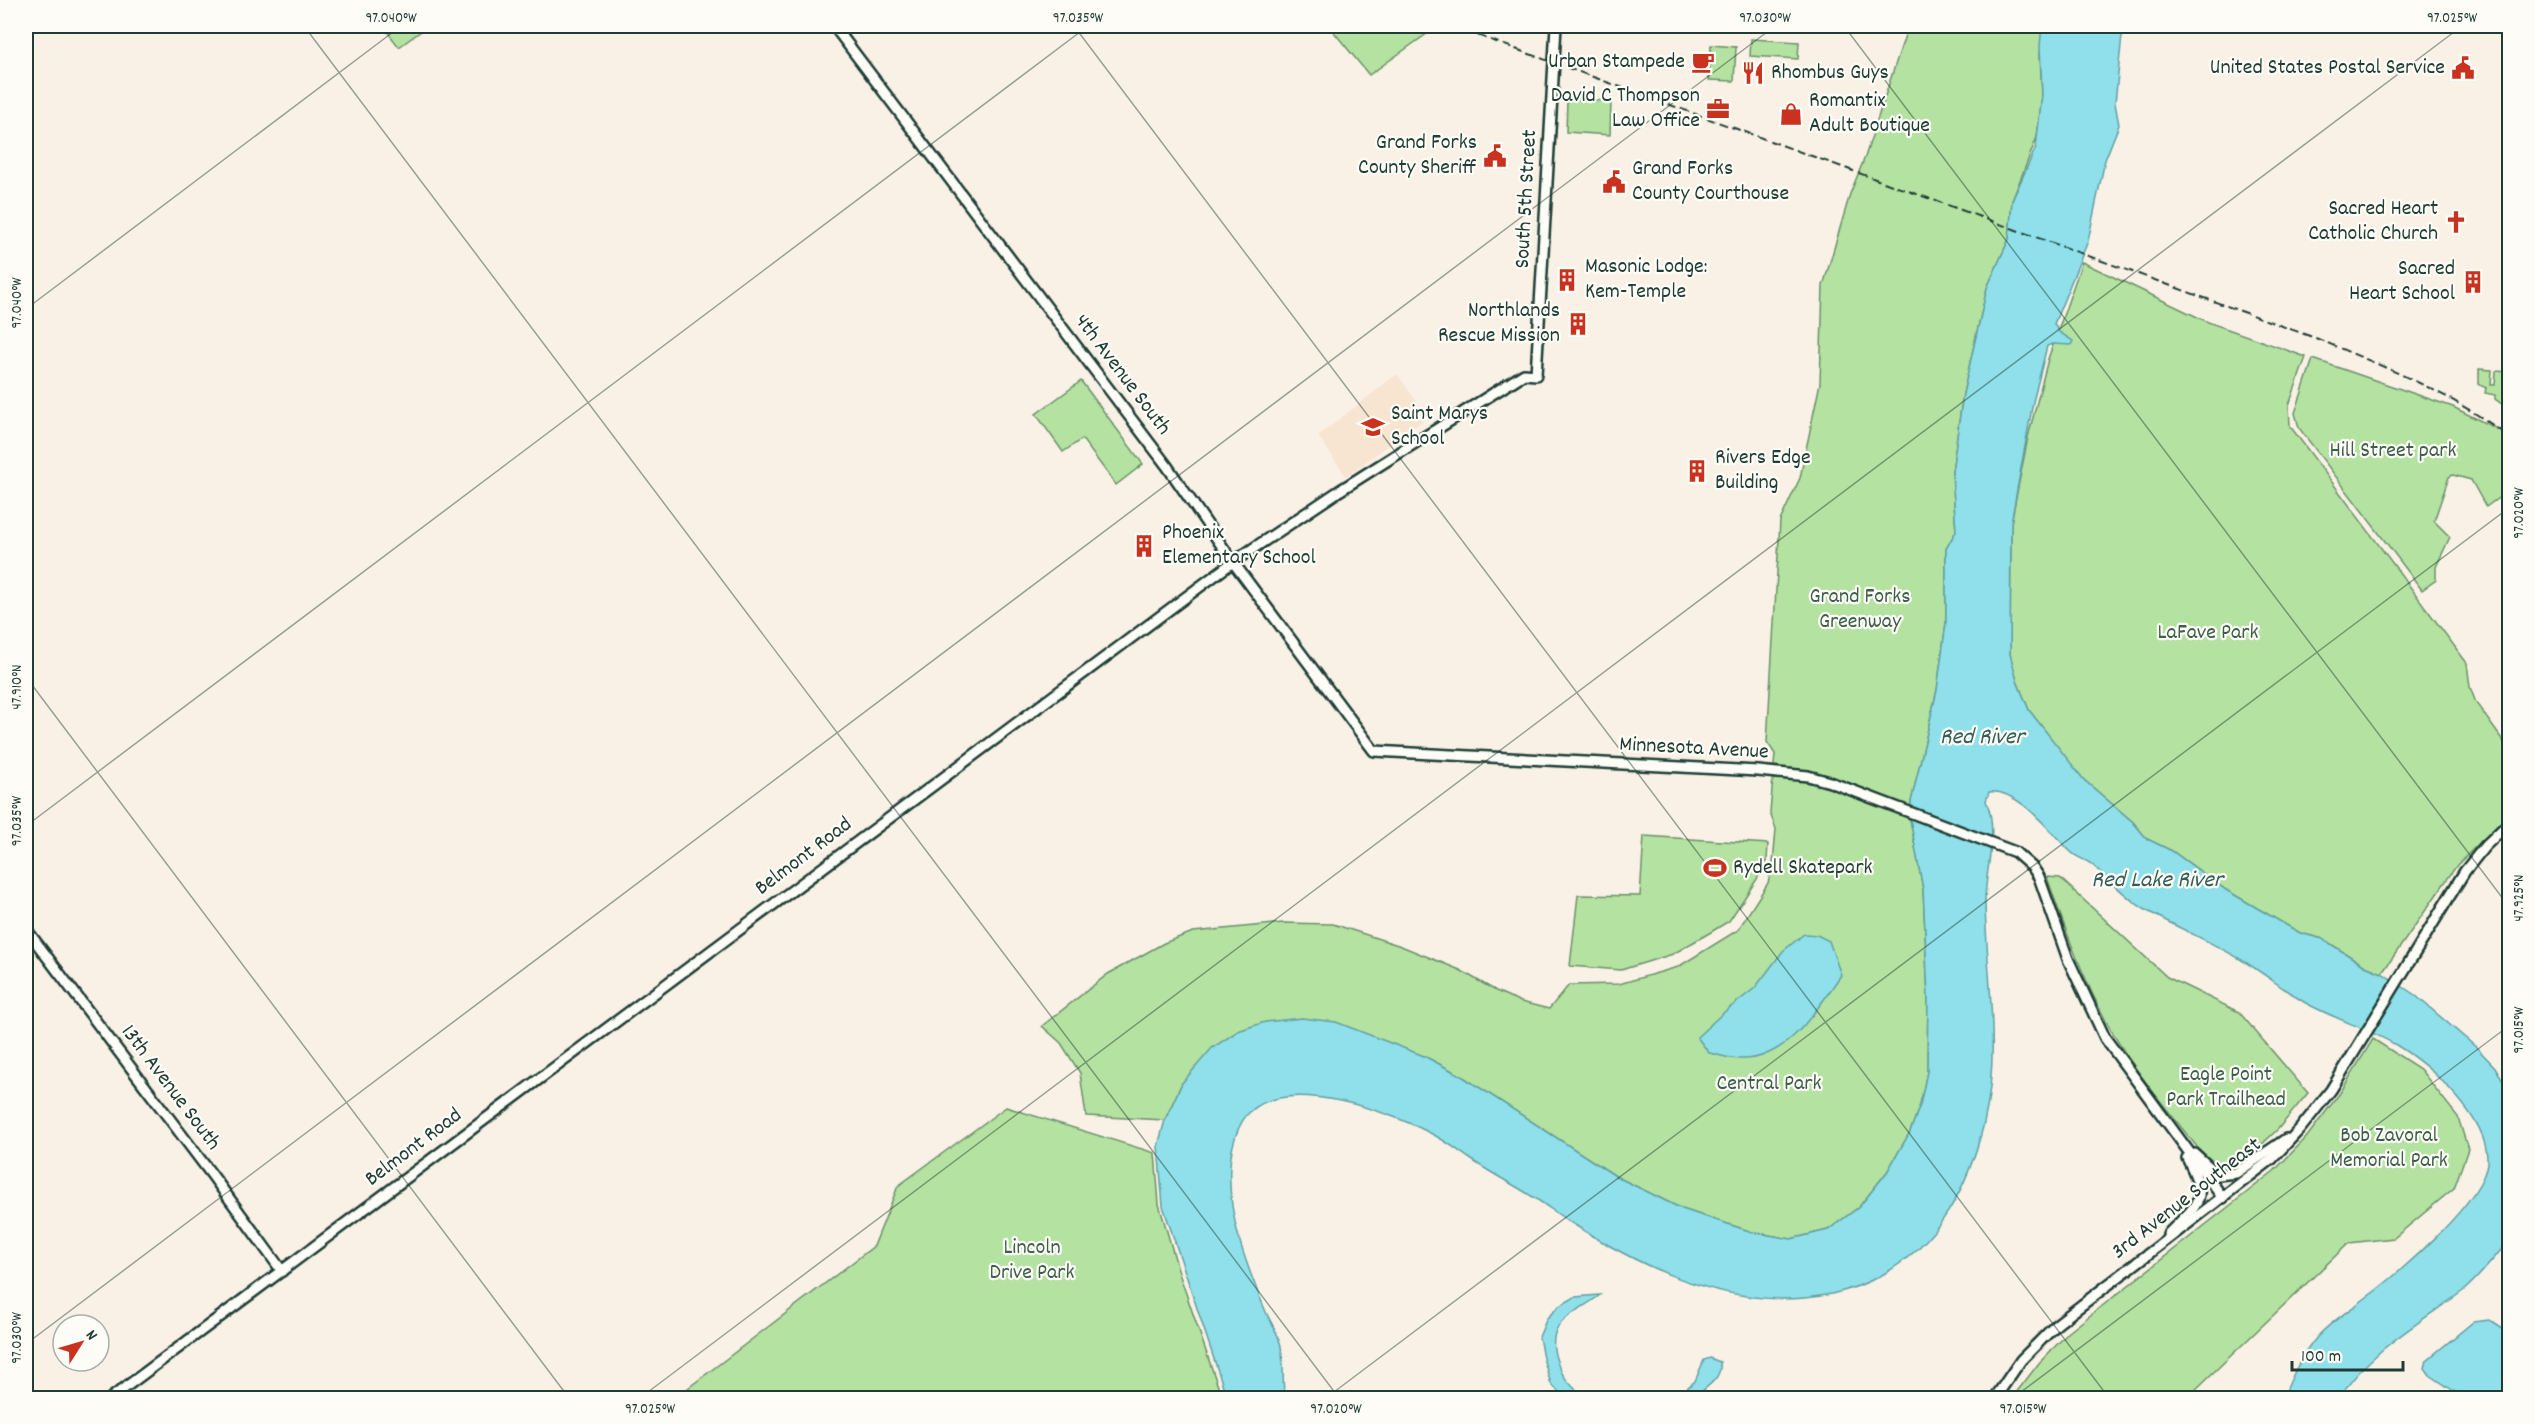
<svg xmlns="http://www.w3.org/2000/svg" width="2535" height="1424" viewBox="0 0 2535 1424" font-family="Dekko,sans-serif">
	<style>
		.built { fill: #f7e4d1 }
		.green { fill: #b4e2a1; stroke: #6a906a; stroke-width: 1.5 }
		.water { fill: #8fe0ea; stroke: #629fa1; stroke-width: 1.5 }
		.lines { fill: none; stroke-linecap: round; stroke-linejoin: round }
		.minor-casing { stroke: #1f3d34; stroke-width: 14 }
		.minor { stroke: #fdfcf7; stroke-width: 9 }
		.rail { stroke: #1f3d34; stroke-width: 2; stroke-dasharray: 9 4.5; stroke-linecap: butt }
		.ticks { fill: none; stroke: #1f3d34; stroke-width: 1.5; stroke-opacity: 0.45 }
		.labels { text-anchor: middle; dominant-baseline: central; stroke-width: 4.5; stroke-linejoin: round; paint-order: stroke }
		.poi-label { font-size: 22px; fill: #1f3d34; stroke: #fdfcf7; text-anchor: start }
		.street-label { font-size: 22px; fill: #1f3d34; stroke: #fdfcf7 }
		.park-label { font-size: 22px; fill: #3d5e4a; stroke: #fdfcf7 }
		.water-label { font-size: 24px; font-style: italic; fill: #355e58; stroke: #fdfcf7 }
		.neatline { fill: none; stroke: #1f3d34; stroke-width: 2 }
		.ticks-label { font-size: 15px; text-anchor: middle; fill: #1f3d34 }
	</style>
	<rect width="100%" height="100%" fill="#faf1e6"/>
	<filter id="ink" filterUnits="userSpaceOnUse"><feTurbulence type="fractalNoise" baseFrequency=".0167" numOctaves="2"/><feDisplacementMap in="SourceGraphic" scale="12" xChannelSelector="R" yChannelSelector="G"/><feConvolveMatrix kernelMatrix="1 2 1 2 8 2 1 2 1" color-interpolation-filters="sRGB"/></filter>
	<g filter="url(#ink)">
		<polygon class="built" points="1397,374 1428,417 1346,476 1318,436"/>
		<g class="green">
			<polygon points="383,26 428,26 399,47"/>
			<polygon points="1329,26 1424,26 1428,33 1369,75"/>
			<polygon points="1908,26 2043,26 2040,56 2042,95 2037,137 2012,201 2009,239 1987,288 1963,394 1952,472 1956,531 1946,549 1946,623 1937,690 1911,802 1910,819 1923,889 1928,997 1927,1072 1920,1105 1910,1132 1887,1172 1859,1207 1828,1230 1791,1239 1752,1232 1682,1209 1617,1177 1460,1075 1424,1056 1182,1083 1165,1120 1086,1116 1080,1073 1061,1043 1042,1026 1108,974 1164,943 1193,932 1283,923 1333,924 1401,946 1460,970 1496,991 1521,1002 1549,1009 1569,985 1619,984 1678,967 1738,930 1768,883 1773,863 1776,829 1770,813 1775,754 1767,742 1780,521 1800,478 1820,383 1823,286 1850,194 1865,157"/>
			<polygon points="1751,39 1799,42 1798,59 1750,56"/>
			<polygon points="1711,45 1736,47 1734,81 1709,80"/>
			<polygon points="1567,99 1611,101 1610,135 1566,132"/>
			<polygon points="2082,262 2208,322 2306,357 2289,405 2290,426 2467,663 2470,687 2476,703 2509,749 2509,814 2457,865 2382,973 2365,966 2323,939 2300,933 2226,890 2172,851 2147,839 2133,822 2084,780 2067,761 2029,710 2017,681 2010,654 2011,523 2028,437 2048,359"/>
			<polygon points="2313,359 2453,407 2509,435 2509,490 2486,507 2471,480 2453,475 2449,477 2434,521 2450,537 2436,567 2436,580 2422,590 2299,428 2295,413"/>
			<polygon points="2479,369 2492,370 2491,385 2495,385 2496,371 2509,372 2509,409 2495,399 2495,395 2485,393 2486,388 2479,384"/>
			<polygon points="1081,381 1143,464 1116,485 1082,439 1063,452 1036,414"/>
			<polygon points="1644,836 1768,844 1767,861 1757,879 1729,921 1711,932 1673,954 1621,970 1570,966 1578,895 1640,896"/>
			<path d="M 2047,877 L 2060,878 L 2167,977 L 2239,1012 L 2308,1093 L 2278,1129 L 2240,1165 L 2228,1169 L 2213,1167 C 2178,1122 2139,1079 2111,1030 C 2084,982 2065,929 2047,877 Z"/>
			<polygon points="2373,1039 2420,1069 2458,1117 2468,1149 2454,1188 2394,1238 2349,1243 2195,1390 2194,1398 2012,1398 2039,1363 2069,1332 2274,1171 2306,1138 2340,1093"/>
			<polygon points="1006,1107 1155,1153 1159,1204 1180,1276 1222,1398 675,1398 874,1246 898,1186"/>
		</g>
		<g class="water">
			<path d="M 2042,26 L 2123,26 L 2115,103 L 2119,125 L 2105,160 L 2088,241 L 2054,324 L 2059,332 L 2073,341 L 2071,345 L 2052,344 L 2047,346 L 2033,402 L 2011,523 L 2010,654 L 2017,681 L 2029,710 L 2084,780 L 2133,822 L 2147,839 L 2172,851 L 2226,890 L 2300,933 L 2323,939 L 2365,966 L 2382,973 L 2415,995 L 2477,1048 L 2495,1067 L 2509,1090 L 2509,1240 C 2495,1257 2480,1277 2463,1291 C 2418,1324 2370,1350 2339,1398 L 2283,1398 C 2292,1376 2302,1354 2318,1336 C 2333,1320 2350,1310 2367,1297 C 2398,1275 2484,1200 2487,1163 C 2490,1119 2430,1065 2396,1045 C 2367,1028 2334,1019 2304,1002 C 2282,989 2263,972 2240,959 C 2213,943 2183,930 2155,915 C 2130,903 2113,882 2091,864 C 2085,859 2077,858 2071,852 C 2051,833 2018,788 1989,792 L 1986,801 C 2000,831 1984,872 1985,905 C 1987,978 2001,1051 1984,1123 C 1968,1187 1940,1242 1882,1275 C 1849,1293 1817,1299 1780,1299 C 1704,1297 1634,1263 1570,1222 C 1557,1214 1546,1205 1533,1197 C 1516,1186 1498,1177 1481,1166 C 1463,1155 1449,1142 1430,1133 C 1390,1112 1290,1076 1251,1111 C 1237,1122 1231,1149 1230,1166 C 1227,1216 1247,1267 1266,1312 C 1270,1321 1276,1330 1279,1339 C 1286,1358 1281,1380 1285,1398 L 1227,1398 L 1163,1206 L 1158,1146 L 1165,1120 L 1182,1083 L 1212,1048 L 1238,1031 L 1265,1022 L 1302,1018 L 1336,1022 L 1424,1056 L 1460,1075 L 1617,1177 L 1682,1209 L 1752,1232 L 1791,1239 L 1828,1230 L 1859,1207 L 1887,1172 L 1910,1132 L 1920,1105 L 1927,1072 L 1928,997 L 1923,889 L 1910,819 L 1911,802 L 1937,690 L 1946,623 L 1946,549 L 1956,531 L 1952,472 L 1963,394 L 1987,288 L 2009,239 L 2012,201 L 2036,147 L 2042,95 L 2040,46 Z"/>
			<path d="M 1804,934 L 1817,935 L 1829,941 L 1841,975 C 1817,1009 1788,1060 1741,1059 C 1731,1059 1719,1055 1709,1053 L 1697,1037 L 1723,1013 L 1755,988 L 1783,951 Z"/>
			<path d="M 1600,1295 C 1588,1305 1572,1311 1561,1323 C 1545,1340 1558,1373 1573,1387 C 1577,1391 1583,1395 1588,1398 L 1565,1398 L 1551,1384 L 1543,1358 L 1539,1337 L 1547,1318 L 1559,1306 L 1575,1297 Z"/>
			<polygon points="2489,1320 2509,1333 2509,1398 2464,1398 2430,1375 2425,1368 2427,1360 2473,1322"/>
			<path d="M 1710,1358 L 1720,1362 C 1723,1379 1705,1387 1694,1398 L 1675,1398 L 1695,1381 L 1704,1360 Z"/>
		</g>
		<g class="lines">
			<g class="minor-casing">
				<g id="minor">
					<polyline points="834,26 1167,466 1233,562 1374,751 1758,771 1808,776 1830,782 2015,852 2033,868 2039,877 2068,959 2105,1038 2223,1198"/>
					<polyline points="26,929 212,1175 282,1271"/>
					<polyline points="2195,1154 2218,1175 2236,1173 2286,1139"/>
					<path d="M 2168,1234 C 2199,1202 2210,1201 2187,1158"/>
					<polyline points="111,1398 1233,562 1339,491 1524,374 1536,375 1556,26"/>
					<polyline points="1995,1398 2021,1360 2057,1324 2272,1159 2300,1129 2331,1090 2465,871 2485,846 2510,822"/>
				</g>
			</g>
			<use href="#minor" class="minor"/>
			<path class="rail" d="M 1452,26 L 2318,339 C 2384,367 2453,393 2510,438"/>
		</g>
	</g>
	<path class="ticks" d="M 304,26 L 1339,1398M 1074,26 L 2109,1398M 1844,26 L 2510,908M 26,309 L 401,26M 26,677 L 569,1398M 26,826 L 1088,26M 26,1344 L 1775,26M 640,1398 L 2462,26M 1326,1398 L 2510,507M 2013,1398 L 2510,1025"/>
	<defs>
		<g id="cafe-bare" transform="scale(1.8)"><path d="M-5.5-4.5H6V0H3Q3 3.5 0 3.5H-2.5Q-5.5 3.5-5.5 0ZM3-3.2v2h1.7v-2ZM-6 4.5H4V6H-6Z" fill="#c8321e" stroke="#fdfcf7" stroke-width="2.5" paint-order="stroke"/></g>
		<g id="civic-bare" transform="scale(1.8)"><path d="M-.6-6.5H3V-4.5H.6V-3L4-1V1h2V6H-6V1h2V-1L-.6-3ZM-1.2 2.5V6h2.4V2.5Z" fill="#c8321e" stroke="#fdfcf7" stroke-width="2.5" paint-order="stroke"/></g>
		<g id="restaurant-bare" transform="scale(1.8)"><path d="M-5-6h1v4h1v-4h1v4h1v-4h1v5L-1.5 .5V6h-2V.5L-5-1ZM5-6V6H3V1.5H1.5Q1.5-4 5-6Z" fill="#c8321e" stroke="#fdfcf7" stroke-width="2.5" paint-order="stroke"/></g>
		<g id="office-bare" transform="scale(1.8)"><path d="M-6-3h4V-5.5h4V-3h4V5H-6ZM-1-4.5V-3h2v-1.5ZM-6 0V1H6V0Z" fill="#c8321e" stroke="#fdfcf7" stroke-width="2.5" paint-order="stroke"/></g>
		<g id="shop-bare" transform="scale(1.8)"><path d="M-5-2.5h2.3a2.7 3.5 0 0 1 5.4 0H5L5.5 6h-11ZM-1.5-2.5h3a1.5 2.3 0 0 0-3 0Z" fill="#c8321e" stroke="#fdfcf7" stroke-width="2.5" paint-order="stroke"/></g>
		<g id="church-bare" transform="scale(1.8)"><path d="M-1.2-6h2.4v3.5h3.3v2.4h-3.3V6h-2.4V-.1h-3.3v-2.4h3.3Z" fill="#c8321e" stroke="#fdfcf7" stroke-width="2.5" paint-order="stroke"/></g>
		<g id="building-bare" transform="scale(1.8)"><path d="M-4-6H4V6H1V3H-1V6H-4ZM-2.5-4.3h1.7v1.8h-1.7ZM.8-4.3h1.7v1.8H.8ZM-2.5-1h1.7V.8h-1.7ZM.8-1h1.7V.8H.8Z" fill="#c8321e" stroke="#fdfcf7" stroke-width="2.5" paint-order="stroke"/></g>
		<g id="school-bare" transform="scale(1.8)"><path d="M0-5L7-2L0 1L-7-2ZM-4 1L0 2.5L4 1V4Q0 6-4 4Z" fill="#c8321e" stroke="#fdfcf7" stroke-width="2.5" paint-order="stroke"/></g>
		<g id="stadium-bare" transform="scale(1.8)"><path d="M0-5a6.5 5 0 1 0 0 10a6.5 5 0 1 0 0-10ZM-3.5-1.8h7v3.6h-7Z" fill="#c8321e" stroke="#fdfcf7" stroke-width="2.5" paint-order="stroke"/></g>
	</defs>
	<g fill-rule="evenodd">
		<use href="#cafe-bare" x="1703" y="62"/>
		<use href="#civic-bare" x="2463" y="68"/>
		<use href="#restaurant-bare" x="1753" y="73"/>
		<use href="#office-bare" x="1718" y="109"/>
		<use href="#shop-bare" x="1791" y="114"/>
		<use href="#civic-bare" x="1495" y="156"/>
		<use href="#civic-bare" x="1614" y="182"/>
		<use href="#church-bare" x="2456" y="222"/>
		<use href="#building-bare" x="1567" y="280"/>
		<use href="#building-bare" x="2473" y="282"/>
		<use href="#building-bare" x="1578" y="324"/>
		<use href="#school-bare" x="1373" y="427"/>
		<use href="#building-bare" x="1697" y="471"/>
		<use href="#building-bare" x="1144" y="546"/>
		<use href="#stadium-bare" x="1715" y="868"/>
	</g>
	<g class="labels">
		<g class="poi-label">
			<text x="1685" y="62" text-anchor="end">Urban Stampede</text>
			<text x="2445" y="68" text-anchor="end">United States Postal Service</text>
			<text x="1771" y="73">Rhombus Guys</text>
			<text x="1700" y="96" text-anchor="end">David C Thompson<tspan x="1700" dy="25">Law Office</tspan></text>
			<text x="1809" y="101">Romantix<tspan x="1809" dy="25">Adult Boutique</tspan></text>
			<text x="1477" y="143" text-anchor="end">Grand Forks<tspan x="1477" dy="25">County Sheriff</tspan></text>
			<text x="1632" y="169">Grand Forks<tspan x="1632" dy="25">County Courthouse</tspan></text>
			<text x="2438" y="209" text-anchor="end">Sacred Heart<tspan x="2438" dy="25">Catholic Church</tspan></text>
			<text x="1585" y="267">Masonic Lodge:<tspan x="1585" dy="25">Kem-Temple</tspan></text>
			<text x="2455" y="269" text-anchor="end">Sacred<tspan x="2455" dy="25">Heart School</tspan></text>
			<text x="1560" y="311" text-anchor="end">Northlands<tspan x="1560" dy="25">Rescue Mission</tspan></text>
			<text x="1391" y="414">Saint Marys<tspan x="1391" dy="25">School</tspan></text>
			<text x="1715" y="458">Rivers Edge<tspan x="1715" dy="25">Building</tspan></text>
			<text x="1162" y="533">Phoenix<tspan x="1162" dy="25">Elementary School</tspan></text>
			<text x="1733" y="868">Rydell Skatepark</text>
		</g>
		<g class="street-label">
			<text transform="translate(1527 199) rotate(-87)">South 5th Street</text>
			<text transform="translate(1122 375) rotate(53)">4th Avenue South</text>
			<text transform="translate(1694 749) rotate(3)">Minnesota Avenue</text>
			<text transform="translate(804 857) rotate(-37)">Belmont Road</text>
			<text transform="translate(170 1088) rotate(53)">13th Avenue South</text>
			<text transform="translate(414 1148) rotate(-37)">Belmont Road</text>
			<text transform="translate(2187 1199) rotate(-38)">3rd Avenue Southeast</text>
		</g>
		<g class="park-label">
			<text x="2393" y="451">Hill Street park</text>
			<text x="1860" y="597">Grand Forks<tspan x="1860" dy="25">Greenway</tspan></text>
			<text x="2208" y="633">LaFave Park</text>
			<text x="2226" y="1075">Eagle Point<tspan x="2226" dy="25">Park Trailhead</tspan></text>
			<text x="1769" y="1084">Central Park</text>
			<text x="2389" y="1136">Bob Zavoral<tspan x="2389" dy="25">Memorial Park</tspan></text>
			<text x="1032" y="1248">Lincoln<tspan x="1032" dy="25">Drive Park</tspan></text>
		</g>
		<g class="water-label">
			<text x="1982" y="738">Red River</text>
			<text x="2157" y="881">Red Lake River</text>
		</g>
	</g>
	<rect width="2535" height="1424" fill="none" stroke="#fdfcf7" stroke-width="66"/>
	<g transform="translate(81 1343) rotate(53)"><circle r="28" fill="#fdfcf7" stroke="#a4b0a9" stroke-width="1.5"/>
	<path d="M0-4.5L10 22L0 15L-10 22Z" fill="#c8321e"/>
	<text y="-9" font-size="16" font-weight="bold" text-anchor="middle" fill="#1f3d34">N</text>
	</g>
	<path d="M2292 1361v9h111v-9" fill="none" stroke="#1f3d34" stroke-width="3"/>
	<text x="2301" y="1361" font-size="18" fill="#1f3d34" stroke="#fdfcf7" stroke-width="4.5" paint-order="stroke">100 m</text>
	<rect x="33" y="33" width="2469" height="1358" class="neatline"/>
	<g class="ticks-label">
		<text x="391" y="22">97.040°W</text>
		<text x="1078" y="22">97.035°W</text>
		<text x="1765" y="22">97.030°W</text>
		<text x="2452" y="22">97.025°W</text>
		<text transform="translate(16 303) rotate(-90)" y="5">97.040°W</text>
		<text transform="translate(2518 513) rotate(-90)" y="5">97.020°W</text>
		<text transform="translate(16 687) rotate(-90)" y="5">47.910°N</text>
		<text transform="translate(16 821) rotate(-90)" y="5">97.035°W</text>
		<text transform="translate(2518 898) rotate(-90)" y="5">47.925°N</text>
		<text transform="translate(2518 1030) rotate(-90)" y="5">97.015°W</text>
		<text transform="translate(16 1338) rotate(-90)" y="5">97.030°W</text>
		<text x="650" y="1413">97.025°W</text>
		<text x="1336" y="1413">97.020°W</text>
		<text x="2023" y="1413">97.015°W</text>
	</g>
</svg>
